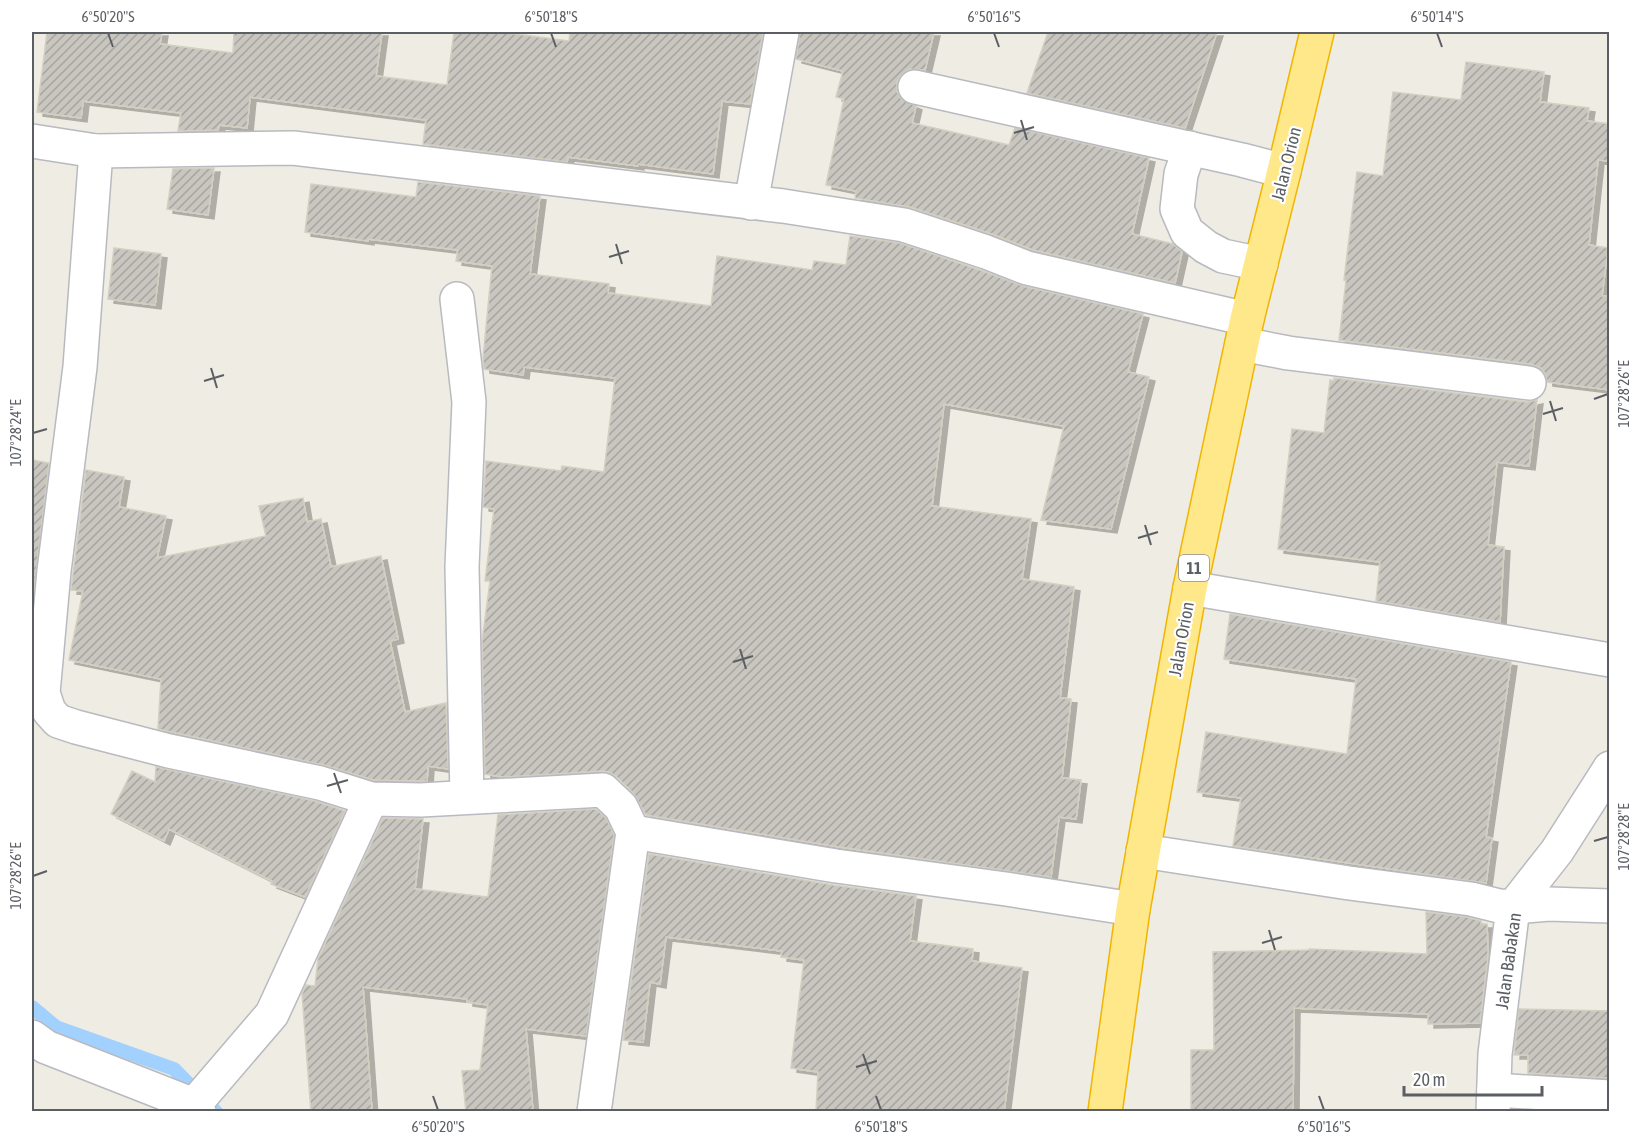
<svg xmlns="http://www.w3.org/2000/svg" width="1641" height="1143" viewBox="0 0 1641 1143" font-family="'Asap Condensed',sans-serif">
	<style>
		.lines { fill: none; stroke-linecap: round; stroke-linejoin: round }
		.stream { stroke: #a2d1ff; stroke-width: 14 }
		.building { fill: url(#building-hatch); stroke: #d3cfc1; stroke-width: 1.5; filter: url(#shadow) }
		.minor-casing { stroke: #b8bac0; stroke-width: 36 }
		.highway-casing { stroke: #f1b500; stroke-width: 36 }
		.minor { stroke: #fff; stroke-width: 33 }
		.highway { stroke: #ffe889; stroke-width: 33 }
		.ticks { fill: none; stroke: #5b5f64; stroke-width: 2 }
		.labels { text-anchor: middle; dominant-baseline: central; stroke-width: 4.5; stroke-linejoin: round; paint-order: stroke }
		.shield { fill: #fff; stroke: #8c8f92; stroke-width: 1.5 }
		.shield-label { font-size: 16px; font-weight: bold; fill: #5b5f64 }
		.street-label { font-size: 18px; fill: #5b5f64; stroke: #fff }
		.neatline { fill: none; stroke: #5b5f64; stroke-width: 2 }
		.ticks-label { font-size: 15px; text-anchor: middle; fill: #5b5f64 }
	</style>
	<defs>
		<pattern id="building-hatch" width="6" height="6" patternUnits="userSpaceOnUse" patternTransform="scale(1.5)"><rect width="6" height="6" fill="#c9c6c0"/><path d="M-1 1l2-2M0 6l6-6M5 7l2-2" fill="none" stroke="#a6a4a0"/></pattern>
		<filter id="shadow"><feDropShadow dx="6" dy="4" stdDeviation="0" flood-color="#0004"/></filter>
	</defs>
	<rect width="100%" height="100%" fill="#eeece3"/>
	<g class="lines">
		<polyline class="stream" points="32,1007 56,1027 174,1069 216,1112"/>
	</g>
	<g class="building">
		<polygon points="47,32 162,32 160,44 233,53 234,32 382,32 376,76 447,85 454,32 500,32 569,41 570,32 763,32 750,104 722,101 713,174 638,164 638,166 568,157 567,162 423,144 426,120 250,97 247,128 219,125 218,130 178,131 181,113 83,101 81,118 37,112"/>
		<polygon points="800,32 934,32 925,70 909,69 901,75 897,82 897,92 902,100 916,106 912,123 1009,145 1015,128 1149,158 1132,234 1173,244 1182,252 1175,283 1033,250 992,234 910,207 855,198 856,191 826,185 844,99 836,97 843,71 796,59"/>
		<polygon points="1048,32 1217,32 1185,128 1027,93"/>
		<polygon points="1466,62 1544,72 1540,102 1589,108 1587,121 1610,124 1610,161 1598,160 1589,245 1608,248 1602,296 1610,296 1610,390 1547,382 1546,375 1541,368 1531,364 1339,340 1346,281 1344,280 1357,172 1383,176 1393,92 1461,100"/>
		<polygon points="214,168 208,215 167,209 173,169"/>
		<polygon points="418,182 540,196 530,274 609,284 608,293 711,306 717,256 812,270 814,261 846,265 850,236 900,243 980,270 1023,286 1143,314 1128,372 1149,377 1111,529 1041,520 1064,426 944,404 932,506 1031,519 1022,579 1074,587 1060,698 1071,699 1062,778 1081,780 1076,819 1059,817 1051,877 839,847 646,815 634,794 616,776 609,772 602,771 503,777 485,774 482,641 490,581 485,581 494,509 483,507 486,461 561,471 562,466 604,472 615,378 524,367 523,375 484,369 483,358 492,266 456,261 458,250 368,239 368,241 305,232 311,184 416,197"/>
		<polygon points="114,248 161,254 155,305 108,299"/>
		<polygon points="1334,378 1527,402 1537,400 1529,466 1497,462 1488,545 1504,547 1500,622 1376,601 1380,562 1278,549 1292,429 1324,433 1330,380 1334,381"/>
		<polygon points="32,460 49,463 34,588 32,588"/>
		<polygon points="86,470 124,477 119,507 166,516 157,558 266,536 259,506 303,498 307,522 321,519 331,567 381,556 398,639 390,641 405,712 446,703 448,769 428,766 427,781 374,780 324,765 158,729 161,679 69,660 83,591 71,590"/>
		<polygon points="1230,614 1511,662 1486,837 1492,838 1486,883 1233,846 1241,798 1197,792 1206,732 1347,754 1356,679 1224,659"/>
		<polygon points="156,767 315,801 345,811 305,897 271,884 272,881 169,829 164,841 111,814 132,771 155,782"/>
		<polygon points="596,809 606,818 614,835 586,1036 526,1029 533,1112 466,1112 462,1071 480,1070 488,1005 467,1002 467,999 363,987 372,1112 311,1112 302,994 306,985 315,986 318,959 383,818 423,819 415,889 488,897 498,815"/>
		<polygon points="649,854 833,885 916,896 910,941 973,949 972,961 1022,968 1004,1112 816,1112 818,1072 791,1068 804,960 781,957 782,951 666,937 660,984 650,982 643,1042 623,1040"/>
		<polygon points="1426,912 1467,917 1481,921 1481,924 1487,924 1488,955 1480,1023 1428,1024 1428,1014 1294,1008 1293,1112 1191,1112 1191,1050 1214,1050 1213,952 1309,950 1309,949 1427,954"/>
		<polygon points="1519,1009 1610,1011 1610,1078 1528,1073 1528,1055 1514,1055"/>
	</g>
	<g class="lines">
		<g class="minor-casing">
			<g id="minor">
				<polyline points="915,87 1242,160 1284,171"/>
				<polyline points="32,141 96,151 293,148 783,206 904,225 986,252 1027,268 1247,319"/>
				<polyline points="1190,148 1181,174 1177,209 1187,232 1206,247 1223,256 1261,264"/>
				<polyline points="96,151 80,367 54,571 43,693 49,711 58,721 76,727 169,751 320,783 371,799 421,800 603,790 621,807 633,832 836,866 1006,889 1133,909"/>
				<polyline points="751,203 782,32"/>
				<polyline points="457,299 469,402 462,567 467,797"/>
				<polyline points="1242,344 1288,353 1529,383"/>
				<polyline points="1190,588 1610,660"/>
				<polyline points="1143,851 1349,883 1471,899 1499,906 1513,907 1549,904 1610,906"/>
				<polyline points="32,1037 46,1047 194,1105 199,1112"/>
				<polyline points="1494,1090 1610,1097"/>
				<polyline points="194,1105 272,1014 371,799"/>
				<polyline points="594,1112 633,832"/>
				<polyline points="1493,1112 1495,1054 1513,907 1557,851 1610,768"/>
			</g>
		</g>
		<g class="highway-casing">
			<polyline id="highway" points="1105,1112 1133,909 1190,588 1247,319 1284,171 1317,32"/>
		</g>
		<use href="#minor" class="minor"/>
		<use href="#highway" class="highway"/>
	</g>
	<path class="ticks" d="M 108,33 L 113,47M 551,33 L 556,47M 994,33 L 999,47M 1437,33 L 1442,47M 1021,120 L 1027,140M 1014,133 L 1034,127M 616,244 L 622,264M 609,257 L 629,251M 211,368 L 217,388M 204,381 L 224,375M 1594,399 L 1608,394M 1550,401 L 1556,421M 1543,414 L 1563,408M 33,433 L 47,429M 1145,525 L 1151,545M 1138,538 L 1158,532M 740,649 L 746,669M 733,662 L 753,656M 334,773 L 341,793M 327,786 L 348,780M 1594,841 L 1608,837M 33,876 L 47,871M 1269,930 L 1275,950M 1262,943 L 1282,937M 863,1054 L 870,1074M 856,1067 L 877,1061M 433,1096 L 438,1110M 876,1096 L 881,1110M 1319,1096 L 1324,1110"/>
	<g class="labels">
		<rect class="shield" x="1179" y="555" width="30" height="26" rx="4.5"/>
		<g class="shield-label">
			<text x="1194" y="568">11</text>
		</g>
		<g class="street-label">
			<text transform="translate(1286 164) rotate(-76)">Jalan Orion</text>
			<text transform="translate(1181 639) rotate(-80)">Jalan Orion</text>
			<text transform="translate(1508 961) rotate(-82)">Jalan Babakan</text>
		</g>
	</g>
	<rect width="1641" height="1143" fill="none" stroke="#ffffff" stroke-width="66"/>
	<path d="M1404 1086v9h138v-9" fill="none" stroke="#5b5f64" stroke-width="3"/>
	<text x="1413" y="1086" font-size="18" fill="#5b5f64" stroke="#ffffff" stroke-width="4.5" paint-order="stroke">20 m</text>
	<rect x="33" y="33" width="1575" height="1077" class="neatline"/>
	<g class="ticks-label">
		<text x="108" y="22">6°50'20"S</text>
		<text x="551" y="22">6°50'18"S</text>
		<text x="994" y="22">6°50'16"S</text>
		<text x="1437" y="22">6°50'14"S</text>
		<text transform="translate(1624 394) rotate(-90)" y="5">107°28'26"E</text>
		<text transform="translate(16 433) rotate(-90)" y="5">107°28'24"E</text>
		<text transform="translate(1624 837) rotate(-90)" y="5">107°28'28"E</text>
		<text transform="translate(16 876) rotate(-90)" y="5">107°28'26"E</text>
		<text x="438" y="1132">6°50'20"S</text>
		<text x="881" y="1132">6°50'18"S</text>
		<text x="1324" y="1132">6°50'16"S</text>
	</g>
</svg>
